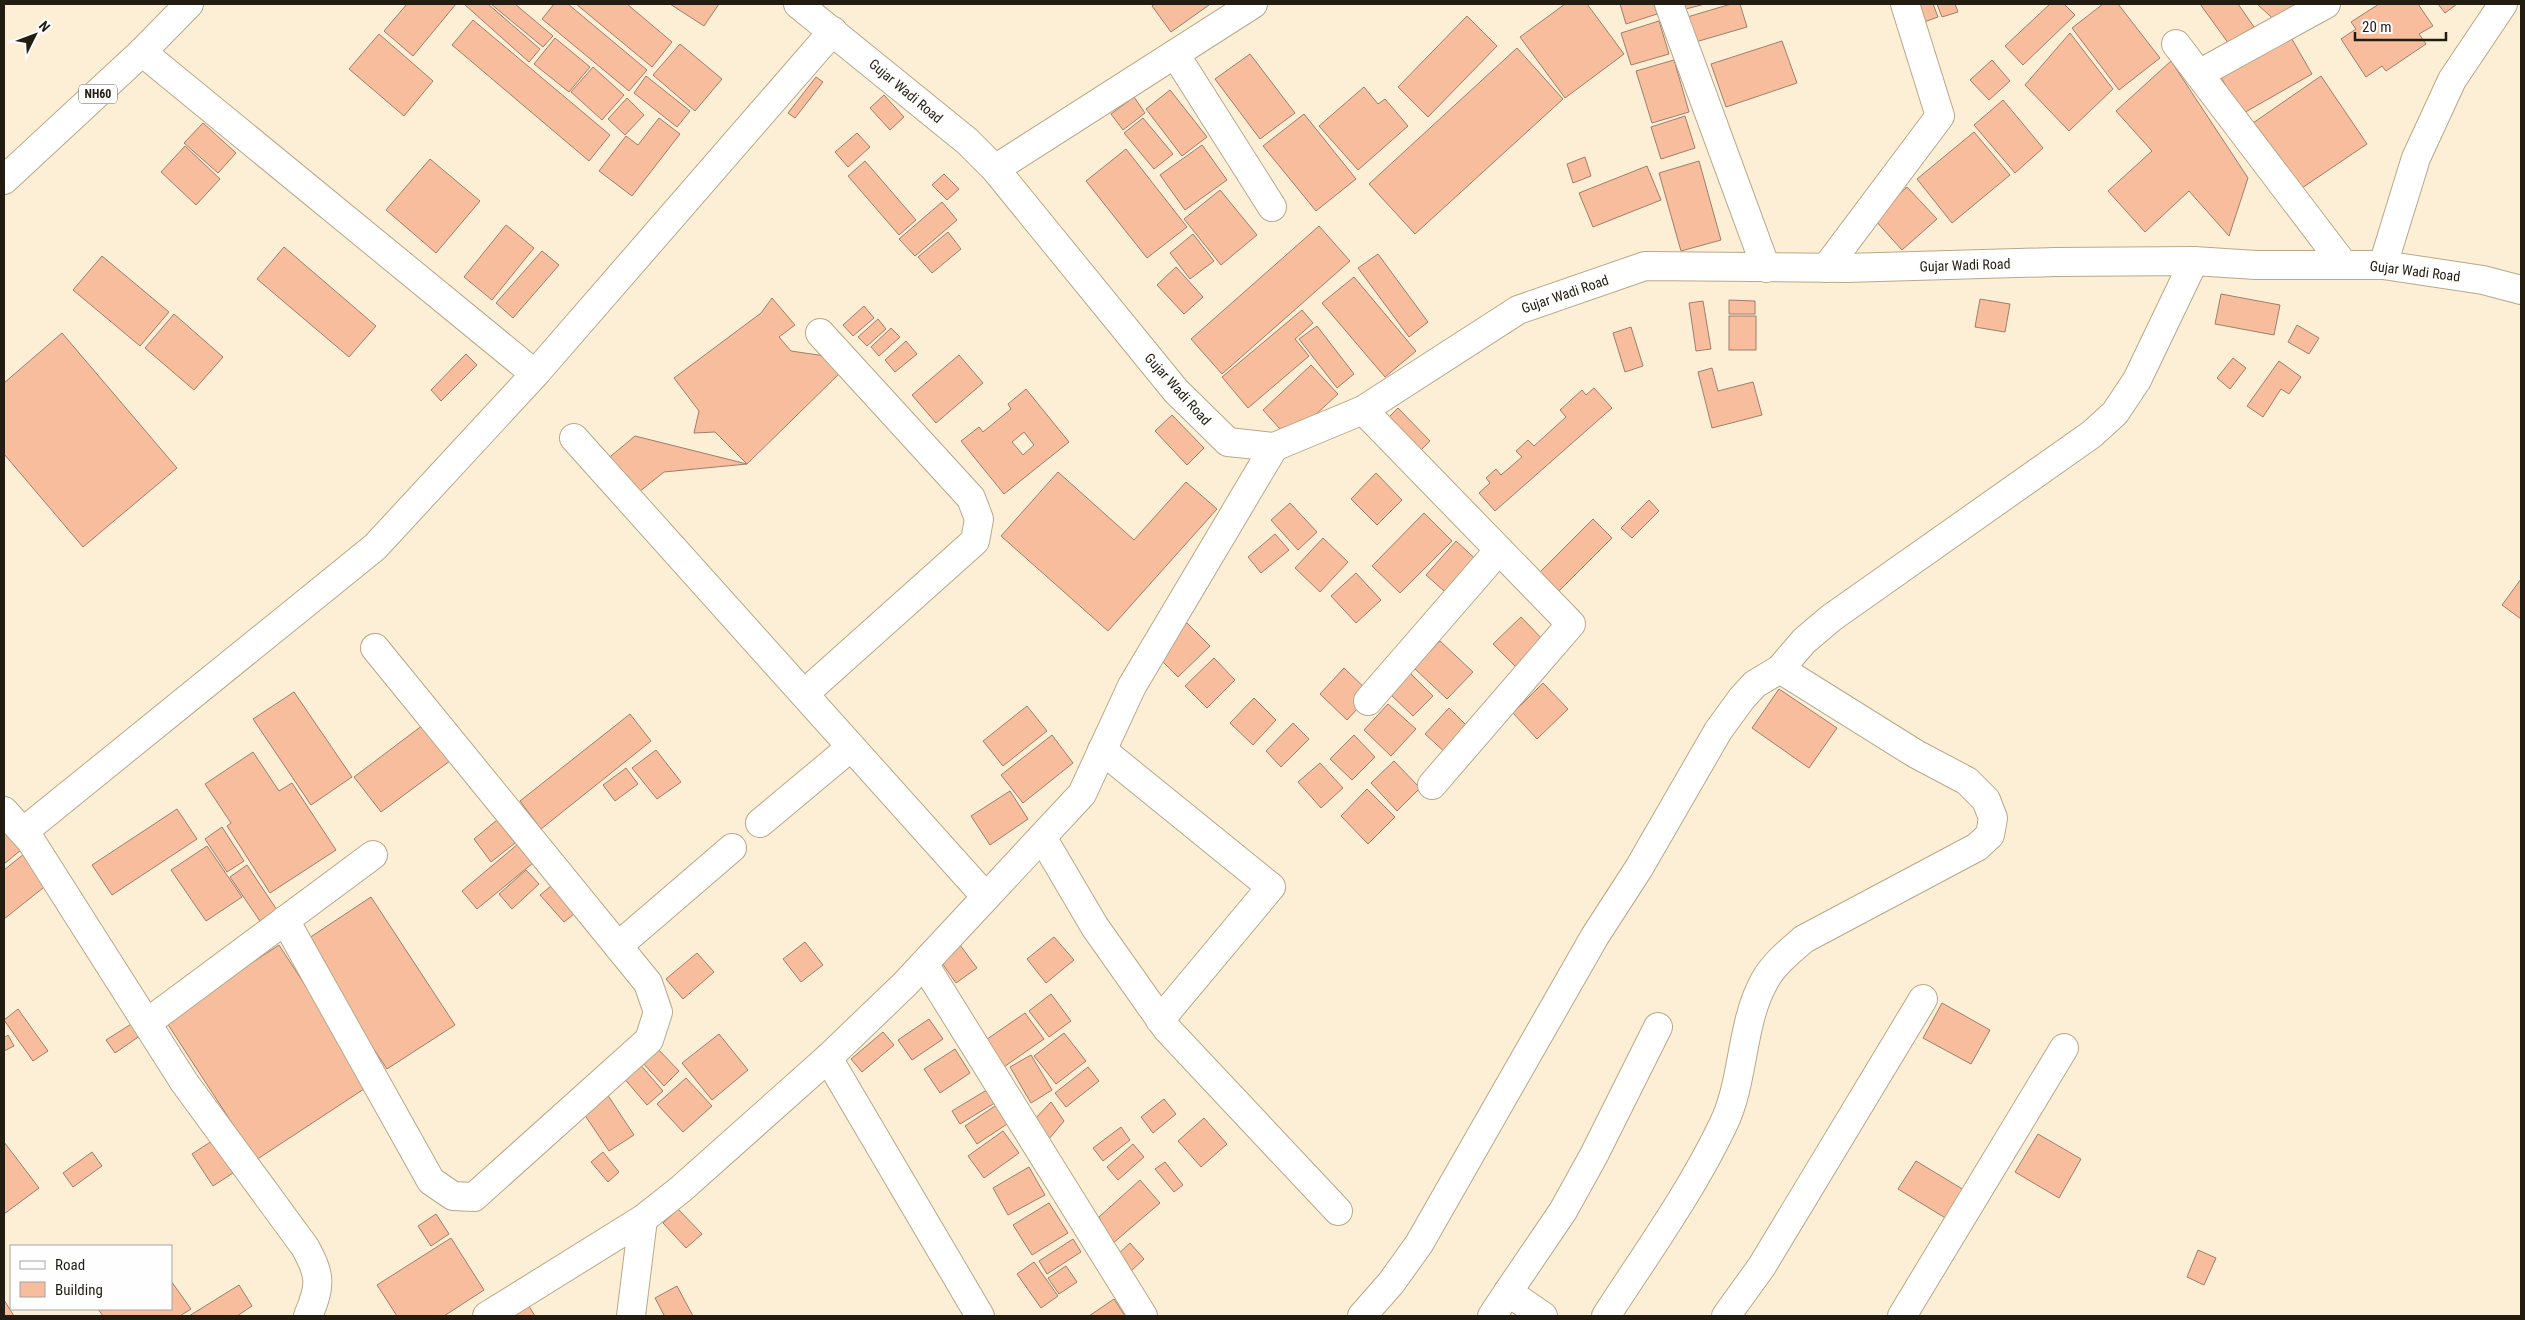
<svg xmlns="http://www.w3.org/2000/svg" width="2525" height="1320" viewBox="0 0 2525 1320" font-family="'Roboto Condensed',sans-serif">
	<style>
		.building { fill: #f8bd9c; stroke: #9e7f6d; fill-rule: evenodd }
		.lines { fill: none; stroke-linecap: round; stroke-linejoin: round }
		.minor-casing { stroke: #b8a889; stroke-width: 30 }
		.highway-casing { stroke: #b8a889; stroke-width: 30 }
		.minor { stroke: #fff; stroke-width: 28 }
		.highway { stroke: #fff; stroke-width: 28 }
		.labels { text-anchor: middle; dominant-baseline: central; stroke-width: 4; stroke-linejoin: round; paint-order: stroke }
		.shield { fill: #fefefe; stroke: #656058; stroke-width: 1 }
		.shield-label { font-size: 12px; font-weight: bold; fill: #231c11 }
		.street-label { font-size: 14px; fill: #231c11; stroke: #fefefe }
	</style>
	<rect width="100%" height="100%" fill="#fdefd6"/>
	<g class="building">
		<polygon points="407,4 456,4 413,56 384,31"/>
		<polygon points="464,4 488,4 540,49 529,62"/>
		<polygon points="491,4 515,4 553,36 543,47"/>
		<polygon points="554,4 568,4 647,70 629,91 542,19"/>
		<polygon points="576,4 627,4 672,42 652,67"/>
		<polygon points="670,4 719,4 704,26"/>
		<polygon points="1155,4 1208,4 1209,5 1171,32 1152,6"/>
		<polygon points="1565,4 1587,4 1624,54 1565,98 1520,37"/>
		<polygon points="1620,4 1654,4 1657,14 1626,24"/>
		<polygon points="1681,4 1705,4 1682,10"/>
		<polygon points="1731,4 1740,4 1747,27 1692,43 1684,18"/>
		<polygon points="1917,4 1933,4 1938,17 1924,22"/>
		<polygon points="1937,4 1955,4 1958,12 1942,17"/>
		<polygon points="2050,4 2064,4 2075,15 2023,65 2005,46"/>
		<polygon points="2103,4 2118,4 2160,58 2119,90 2072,28"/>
		<polygon points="2200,4 2238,4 2254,27 2229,44"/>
		<polygon points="2257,4 2300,4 2280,25"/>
		<polygon points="2379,4 2418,4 2433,26 2419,34 2426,44 2386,71 2382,66 2366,77 2341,39 2356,29 2351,22"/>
		<polygon points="2438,4 2457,4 2445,13"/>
		<polygon points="1467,16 1497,46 1428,117 1398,87"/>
		<polygon points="473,20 610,135 589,161 452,45"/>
		<polygon points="1659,21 1669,54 1631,65 1621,33"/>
		<polygon points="2070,33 2113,89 2069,131 2025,85"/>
		<polygon points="379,34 433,81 404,116 349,69"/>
		<polygon points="2289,34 2312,74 2242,114 2219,74"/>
		<polygon points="555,38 590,67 569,92 534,64"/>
		<polygon points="1782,41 1797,83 1726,107 1711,64"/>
		<polygon points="680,44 722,79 695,111 653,75"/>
		<polygon points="1517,48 1563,99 1415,234 1369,184"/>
		<polygon points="1250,54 1295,113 1260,139 1215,79"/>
		<polygon points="1674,60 1689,112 1652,123 1636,71"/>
		<polygon points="1992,60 2010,81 1989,100 1970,80"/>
		<polygon points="2171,61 2248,178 2229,236 2189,191 2145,232 2108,191 2152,151 2116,111"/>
		<polygon points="593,67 624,95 602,120 571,92"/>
		<polygon points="646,76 690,111 677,127 634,93"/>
		<polygon points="2321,76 2367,144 2299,190 2253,123"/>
		<polygon points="816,77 823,82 795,118 788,113"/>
		<polygon points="1364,87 1378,104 1385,99 1408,126 1358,170 1319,126"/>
		<polygon points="1170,90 1207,137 1182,156 1146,109"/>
		<polygon points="884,95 904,117 890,130 870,108"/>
		<polygon points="1134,97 1145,113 1123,130 1111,114"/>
		<polygon points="627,98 644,115 625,135 608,119"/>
		<polygon points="2003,100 2043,148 2015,173 1974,125"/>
		<polygon points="1304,114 1356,179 1316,211 1263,146"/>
		<polygon points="1685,116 1695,148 1661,159 1651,127"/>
		<polygon points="659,118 680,134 632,196 599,171 626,136 638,145"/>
		<polygon points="1143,118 1173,154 1154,169 1124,133"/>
		<polygon points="203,123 236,153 218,173 184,143"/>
		<polygon points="1974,132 2010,175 1952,223 1917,179"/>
		<polygon points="857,133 870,147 848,167 835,152"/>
		<polygon points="1202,145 1227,180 1185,210 1160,175"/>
		<polygon points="185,146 220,179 196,205 161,172"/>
		<polygon points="1126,149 1187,227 1147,258 1086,181"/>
		<polygon points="1585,157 1591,176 1573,183 1567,164"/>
		<polygon points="430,159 480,201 436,253 386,210"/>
		<polygon points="865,161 916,220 899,235 848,176"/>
		<polygon points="1699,161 1721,240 1681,251 1659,173"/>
		<polygon points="1647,166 1661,200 1593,227 1579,193"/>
		<polygon points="944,174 959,189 947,200 932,185"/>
		<polygon points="1907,187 1937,219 1902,250 1873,218"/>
		<polygon points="1220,190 1257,235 1221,265 1184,219"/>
		<polygon points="942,202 957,220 915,256 899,239"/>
		<polygon points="506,225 534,248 492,300 464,277"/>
		<polygon points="1319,226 1350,261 1222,374 1191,339"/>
		<polygon points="948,232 961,249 932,273 918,257"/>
		<polygon points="1193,234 1214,261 1190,279 1170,253"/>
		<polygon points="284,247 376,326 349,357 257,279"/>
		<polygon points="542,251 559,265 513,318 496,303"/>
		<polygon points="1378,254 1428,322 1409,337 1358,268"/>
		<polygon points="102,256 169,312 140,346 73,290"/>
		<polygon points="1176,267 1203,297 1184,314 1157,285"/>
		<polygon points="1354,277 1416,351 1385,377 1322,303"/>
		<polygon points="2221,294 2280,305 2274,335 2215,324"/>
		<polygon points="772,298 795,325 779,337 791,351 825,356 841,372 747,464 715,432 694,433 699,411 674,378 761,313"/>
		<polygon points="1980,299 2010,304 2005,332 1975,327"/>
		<polygon points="1729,300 1755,301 1755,314 1729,314"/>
		<polygon points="1703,301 1711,349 1696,351 1689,303"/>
		<polygon points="864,306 874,318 853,336 843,325"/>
		<polygon points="1302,310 1313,323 1295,339 1309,356 1248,408 1222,377"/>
		<polygon points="174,314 223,357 194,390 145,348"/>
		<rect x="1729" y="316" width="27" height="34"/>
		<polygon points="878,319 886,329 867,346 858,337"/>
		<polygon points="2297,325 2319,338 2309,354 2288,342"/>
		<polygon points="1317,326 1354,374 1337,388 1299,339"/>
		<polygon points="1631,327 1643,366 1625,372 1613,333"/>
		<polygon points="891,328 900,337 879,356 871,347"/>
		<polygon points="62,333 177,468 83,547 4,454 4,383"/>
		<polygon points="906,341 917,354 895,372 885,360"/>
		<polygon points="466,354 477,365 441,401 431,390"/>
		<polygon points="959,355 983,383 936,423 912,395"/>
		<polygon points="2233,358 2246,368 2230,389 2217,378"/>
		<polygon points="2279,361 2301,377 2289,394 2281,389 2263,417 2247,406"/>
		<polygon points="1311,365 1338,394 1289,439 1263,410"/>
		<polygon points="1712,368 1718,391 1753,382 1762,415 1712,428 1698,372"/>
		<polygon points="1594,388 1612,408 1495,511 1479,493 1490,483 1486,478 1496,469 1501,475 1522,457 1516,451 1528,440 1534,446 1566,417 1560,410 1582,390 1586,395"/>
		<path d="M 1026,389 L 1069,442 L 1004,494 L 961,441 L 979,427 L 983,432 L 1011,409 L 1008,404 ZM 1024,432 L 1034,445 L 1023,455 L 1012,442 Z"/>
		<polygon points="1398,408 1430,441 1415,456 1383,423"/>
		<polygon points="1172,415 1204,448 1187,465 1155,431"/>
		<polygon points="635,436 747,464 664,472 634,496 605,461"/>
		<polygon points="1058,472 1134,540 1186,482 1217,509 1108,631 1001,536"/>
		<polygon points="1376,473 1402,500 1377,525 1351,499"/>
		<polygon points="1649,500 1659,511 1632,538 1621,528"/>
		<polygon points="1290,503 1317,532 1298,550 1271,520"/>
		<polygon points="1424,513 1452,541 1400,593 1372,566"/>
		<polygon points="1593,519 1612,538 1552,598 1533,579"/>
		<polygon points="1275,534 1289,550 1261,573 1248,557"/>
		<polygon points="1323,538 1348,562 1320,592 1295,568"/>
		<polygon points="1456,541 1482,565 1452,598 1426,575"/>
		<polygon points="1356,573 1381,600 1356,623 1331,596"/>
		<polygon points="2521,579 2521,619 2502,605"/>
		<polygon points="1521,617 1547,644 1520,671 1493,644"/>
		<polygon points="1187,623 1210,646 1178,677 1155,654"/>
		<polygon points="1440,641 1473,672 1447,699 1414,668"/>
		<polygon points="1214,658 1235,680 1207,708 1185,686"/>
		<polygon points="1344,668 1371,694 1347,720 1320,694"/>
		<polygon points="1409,672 1433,696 1413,716 1389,693"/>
		<polygon points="1543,683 1568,709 1537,739 1513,713"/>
		<polygon points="1779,689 1837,728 1809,768 1752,728"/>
		<polygon points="294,692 352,777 311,805 253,719"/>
		<polygon points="1254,698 1276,720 1253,745 1230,723"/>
		<polygon points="1388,704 1416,729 1391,756 1364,730"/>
		<polygon points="1027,706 1047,731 1003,766 983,741"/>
		<polygon points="1449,708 1470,729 1447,754 1425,734"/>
		<polygon points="630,714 651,741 541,829 520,801"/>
		<polygon points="1293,723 1309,739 1281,767 1266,751"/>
		<polygon points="423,725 450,761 381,812 354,777"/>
		<polygon points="1052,735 1073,763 1023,803 1001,775"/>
		<polygon points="1354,735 1375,757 1352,780 1330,759"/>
		<polygon points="656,750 681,782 657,799 632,768"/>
		<polygon points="253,752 279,791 292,783 336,850 270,893 227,826 231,823 205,784"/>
		<polygon points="1394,761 1420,788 1397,811 1371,783"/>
		<polygon points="1320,763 1343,788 1321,808 1298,782"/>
		<polygon points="626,768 638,784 615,801 603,785"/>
		<polygon points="1367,789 1395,817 1368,844 1341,816"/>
		<polygon points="1010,791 1028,819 990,845 971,816"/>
		<polygon points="177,809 197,839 112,895 92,865"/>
		<polygon points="497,820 515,843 491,862 474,839"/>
		<polygon points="222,827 244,861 227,872 205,839"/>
		<polygon points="4,828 21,850 4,864"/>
		<polygon points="518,844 533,863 477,909 462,891"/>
		<polygon points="207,846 242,897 206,921 171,870"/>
		<polygon points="24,854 48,884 4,919 4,870"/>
		<polygon points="247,865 277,910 260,921 230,877"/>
		<polygon points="526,870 539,884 512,909 499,894"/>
		<polygon points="556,882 579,910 564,922 540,895"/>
		<polygon points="371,897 455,1025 387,1069 303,942"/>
		<polygon points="1054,937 1074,960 1046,983 1027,959"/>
		<polygon points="957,941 977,968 956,983 937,956"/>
		<polygon points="805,942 823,965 801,982 783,959"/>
		<polygon points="279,945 370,1085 256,1160 165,1020"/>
		<polygon points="697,953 714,972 683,999 666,979"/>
		<polygon points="1051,994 1071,1021 1049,1037 1029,1011"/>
		<polygon points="1942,1003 1990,1030 1971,1064 1923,1038"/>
		<polygon points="18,1009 48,1051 33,1061 4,1020"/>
		<polygon points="1025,1013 1044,1039 998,1071 980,1044"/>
		<polygon points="929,1019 943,1039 912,1060 898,1040"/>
		<polygon points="136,1021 144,1033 115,1053 106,1040"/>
		<polygon points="883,1032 894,1045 862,1072 851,1059"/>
		<polygon points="1064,1033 1086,1061 1056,1084 1034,1056"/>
		<polygon points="719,1034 748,1070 712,1100 682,1063"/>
		<polygon points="8,1035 14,1046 4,1051 4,1038"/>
		<polygon points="655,1046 679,1071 664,1086 640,1060"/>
		<polygon points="955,1049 970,1073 940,1093 924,1069"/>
		<polygon points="1031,1055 1052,1090 1031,1103 1010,1067"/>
		<polygon points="638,1062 663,1091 647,1105 622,1076"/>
		<polygon points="1088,1067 1099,1081 1066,1107 1055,1093"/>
		<polygon points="686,1078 712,1106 683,1132 657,1104"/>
		<polygon points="990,1088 998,1101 960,1124 952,1111"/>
		<polygon points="607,1094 634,1135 609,1151 582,1111"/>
		<polygon points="1164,1099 1176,1114 1153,1133 1141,1117"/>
		<polygon points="1051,1102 1064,1121 1049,1139 1033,1121"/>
		<polygon points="998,1104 1010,1122 977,1144 965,1126"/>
		<polygon points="1204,1118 1227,1144 1201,1167 1178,1141"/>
		<polygon points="1121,1127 1130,1140 1103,1161 1093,1148"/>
		<polygon points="1003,1131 1019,1153 984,1178 968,1156"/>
		<polygon points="2038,1134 2081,1159 2059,1198 2015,1172"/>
		<polygon points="212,1141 233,1173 213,1186 192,1154"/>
		<polygon points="4,1142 39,1188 4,1214"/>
		<polygon points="1133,1144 1144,1157 1118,1180 1107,1167"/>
		<polygon points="92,1152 102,1166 73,1187 63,1173"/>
		<polygon points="603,1152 619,1172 608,1182 591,1162"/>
		<polygon points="1916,1161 1964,1190 1947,1219 1898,1189"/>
		<polygon points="1165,1162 1183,1185 1174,1192 1155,1169"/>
		<polygon points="1029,1167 1045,1195 1008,1215 993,1188"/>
		<polygon points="1140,1180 1160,1203 1112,1244 1099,1217"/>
		<polygon points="1049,1203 1068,1233 1032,1255 1013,1225"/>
		<polygon points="678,1209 702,1234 686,1248 663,1223"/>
		<polygon points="436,1214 449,1234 431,1246 418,1226"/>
		<polygon points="451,1238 484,1290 444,1316 397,1316 377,1285"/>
		<polygon points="1073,1239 1081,1252 1047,1274 1039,1261"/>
		<polygon points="1130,1243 1144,1259 1130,1272 1116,1256"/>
		<polygon points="2198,1250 2216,1258 2204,1285 2187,1277"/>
		<polygon points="1034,1262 1058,1296 1041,1308 1017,1274"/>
		<polygon points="1066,1266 1077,1282 1059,1294 1048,1278"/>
		<polygon points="171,1281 191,1309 180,1316 103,1316 98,1309 171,1309"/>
		<polygon points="239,1285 252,1306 237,1316 189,1316"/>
		<polygon points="677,1286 693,1316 662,1316 664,1315 655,1298"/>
		<polygon points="1114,1299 1125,1316 1089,1316"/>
		<polygon points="4,1300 14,1316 4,1316"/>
		<polygon points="527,1303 535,1316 506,1316"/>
	</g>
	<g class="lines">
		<g class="minor-casing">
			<g id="minor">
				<polyline points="798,4 967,141 995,169 1176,391 1228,442 1274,447 1363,410 1518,310 1645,266 1846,268 2055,262 2194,261 2256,265 2383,265 2483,280 2521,290"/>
				<polyline points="1669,4 1766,268"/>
				<polyline points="2176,44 2344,265"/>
				<polyline points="142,52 535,374"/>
				<polyline points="1175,54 1272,207"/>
				<polyline points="2199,74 2326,4"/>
				<polyline points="995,169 1253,4"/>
				<polyline points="2383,265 2416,158 2452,80 2503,4"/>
				<polyline points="1826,268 1940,116 1905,4"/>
				<polyline points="1363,410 1571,624 1432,785"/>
				<polyline points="574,438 986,897"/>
				<polyline points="804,694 975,541 979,519 971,498 820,333"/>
				<polyline points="1368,701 1499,550"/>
				<polyline points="1102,750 1271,887 1160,1020"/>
				<path d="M 4,811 L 31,841 L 184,1082 L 305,1247 C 321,1276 321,1285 308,1316"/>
				<polyline points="760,823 851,747"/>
				<polyline points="23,832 375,547 535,374 833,31"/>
				<polyline points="1042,837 1095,927 1167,1029 1338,1211"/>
				<polyline points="285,920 431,1181 453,1196 474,1197 649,1040 658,1012 648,983 375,648"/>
				<polyline points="618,946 732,848"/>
				<polyline points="924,964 1143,1316"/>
				<polyline points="148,1022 373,855"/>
				<polyline points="828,1058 980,1316"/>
				<polyline points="1508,1292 1563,1211 1594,1155 1658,1027"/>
				<polyline points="487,1316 643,1219 681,1189 828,1058 905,984 1082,794 1132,686 1274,447"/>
				<polyline points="631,1316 643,1219"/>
				<polyline points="1362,1316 1391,1283 1419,1244 1595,936 1639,868 1718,731 1742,698 1755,684 1780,669"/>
				<polyline points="1492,1316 1508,1292 1543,1316"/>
				<path d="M 1606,1316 C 1646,1254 1691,1192 1723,1125 C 1745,1080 1740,1024 1765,980 C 1774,964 1790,951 1804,939 L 1977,847 L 1990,835 L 1993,818 L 1986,800 L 1967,781 L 1916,754 L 1780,669 L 1804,641 L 1831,618 L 2092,434 L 2115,413 L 2137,380 L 2194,261"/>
				<polyline points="1726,1316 1762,1266 1923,999"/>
				<polyline points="1902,1316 2064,1048"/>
			</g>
		</g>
		<g class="highway-casing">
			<polyline id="highway" points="4,180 142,52 189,4"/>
		</g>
		<use href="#minor" class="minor"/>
		<use href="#highway" class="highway"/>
	</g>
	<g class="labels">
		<rect class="shield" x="79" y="84.5" width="38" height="19" rx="4"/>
		<g class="shield-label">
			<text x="98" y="94">NH60</text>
		</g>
		<g class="street-label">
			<text transform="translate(906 91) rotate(40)">Gujar Wadi Road</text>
			<text transform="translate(1965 265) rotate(-2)">Gujar Wadi Road</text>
			<text transform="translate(2415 271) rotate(7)">Gujar Wadi Road</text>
			<text transform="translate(1565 294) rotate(-19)">Gujar Wadi Road</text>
			<text transform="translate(1178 389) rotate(48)">Gujar Wadi Road</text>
		</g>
	</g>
	<rect width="2525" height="1320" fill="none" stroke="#231c11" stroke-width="10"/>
	<rect x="10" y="1245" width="162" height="65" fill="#fefefe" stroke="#a6a49f"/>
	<rect x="20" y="1261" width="25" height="8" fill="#ffffff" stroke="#a6a49f"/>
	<text x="55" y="1270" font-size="15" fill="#231c11">Road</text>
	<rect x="20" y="1282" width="25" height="15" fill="#f8bd9c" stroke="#a6a49f"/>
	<text x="55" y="1295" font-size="15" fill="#231c11">Building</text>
	<g transform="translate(35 35) rotate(48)" stroke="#fefefe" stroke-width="4" paint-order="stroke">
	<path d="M0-4L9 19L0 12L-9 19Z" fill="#231c11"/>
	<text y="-8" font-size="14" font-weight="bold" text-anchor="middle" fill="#231c11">N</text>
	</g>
	<path d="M2355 32v8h91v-8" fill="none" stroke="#231c11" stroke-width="2.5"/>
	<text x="2362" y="32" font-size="15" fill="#231c11" stroke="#fefefe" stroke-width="4" paint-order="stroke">20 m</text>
</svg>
